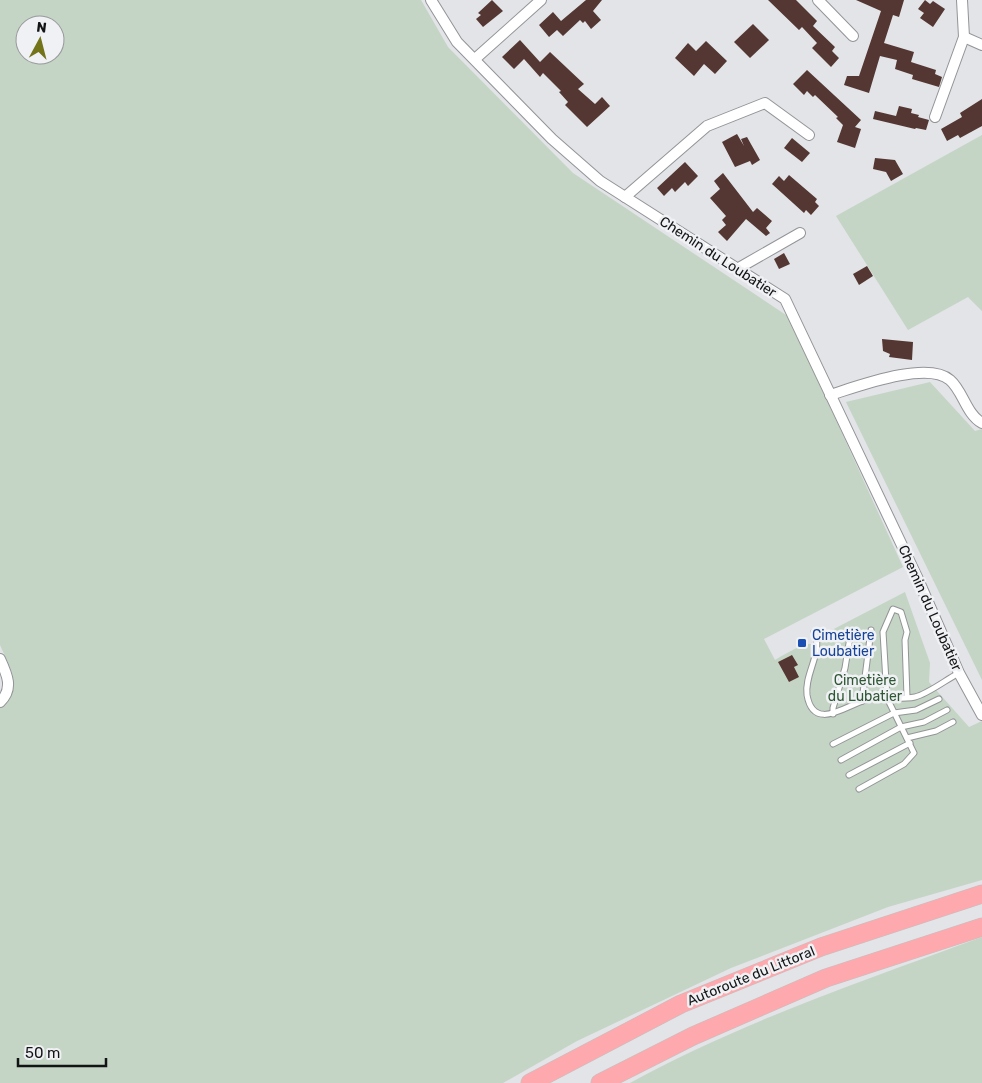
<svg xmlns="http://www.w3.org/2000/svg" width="982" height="1083" viewBox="0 0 982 1083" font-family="Rubik,sans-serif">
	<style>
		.green { fill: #c4d5c5; fill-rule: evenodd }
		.building { fill: #543632 }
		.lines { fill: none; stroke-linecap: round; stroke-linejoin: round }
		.lane-casing { stroke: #939497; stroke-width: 7 }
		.street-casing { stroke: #939497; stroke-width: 12 }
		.highway-casing { stroke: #c2c2c2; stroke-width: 19 }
		.lane { stroke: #fff; stroke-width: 5 }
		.street { stroke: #fff; stroke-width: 10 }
		.highway { stroke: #fda9ad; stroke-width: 18 }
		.transit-dot { fill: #1a4fb4; stroke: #f0f1f4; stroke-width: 2 }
		.labels { text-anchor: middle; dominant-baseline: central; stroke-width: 5; stroke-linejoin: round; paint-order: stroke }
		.street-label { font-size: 14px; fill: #131415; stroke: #f0f1f4 }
		.transit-label { font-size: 14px; fill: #164399; stroke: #f0f1f4; text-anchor: start }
		.park-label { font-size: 14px; fill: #2e5734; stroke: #f0f1f4 }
	</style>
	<rect width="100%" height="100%" fill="#e2e4e7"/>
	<g class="green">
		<path d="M 0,0 L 421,0 L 448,47 L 573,173 L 789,317 L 903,567 L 764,639 L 775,660 C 783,655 792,650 801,646 C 811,641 822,649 828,632 L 905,592 L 930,663 L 929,682 L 969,727 L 982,721 L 982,880 L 888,907 L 731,968 L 577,1041 L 503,1083 L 0,1083 L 0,708 C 24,685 11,671 0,645 ZM 25,25 L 55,25 L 55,55 L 25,55 Z"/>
		<polygon points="982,135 982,311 968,297 908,330 836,216"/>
		<polygon points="930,382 975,431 982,429 982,680 846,402"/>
		<path d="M 982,937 L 982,1083 L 630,1083 C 741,1022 863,981 982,937 Z"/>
	</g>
	<g class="building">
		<polygon points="492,0 503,11 483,27 476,19 481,15 478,13"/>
		<polygon points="586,0 602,0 593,11 601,20 591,29 585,21 583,23 580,20 563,36 557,30 549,37 539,25 553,12 561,21"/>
		<polygon points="768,0 796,0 817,21 813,26 835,47 832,51 839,58 831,67 812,48 817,43 802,27 799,30"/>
		<polygon points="856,0 904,0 899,17 893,15 884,43 914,52 911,62 936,70 935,74 942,77 939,87 912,79 913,75 895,69 897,60 880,56 869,93 844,85 847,76 859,76 881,11"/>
		<polygon points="925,0 930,4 933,1 945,9 933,27 920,18 924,13 918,9"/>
		<polygon points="753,24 769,40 750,58 734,42"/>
		<polygon points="520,40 540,62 550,52 584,84 578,89 595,104 602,97 610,106 587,127 565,105 568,102 559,92 561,91 543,73 540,77 524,59 514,69 502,57"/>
		<polygon points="706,41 727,61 715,74 704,64 694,76 675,58 688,43 696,51"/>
		<polygon points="807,70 861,120 855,127 861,129 855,148 837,142 843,125 836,118 838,117 815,95 813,97 807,91 804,95 793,84"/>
		<polygon points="982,99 982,126 960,138 958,135 947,141 941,129 962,117 960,113"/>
		<polygon points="899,106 912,109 911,113 919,115 918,117 929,120 926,130 916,128 915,129 873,119 875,111 896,116"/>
		<polygon points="737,134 744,146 741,139 747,137 760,160 752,165 750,161 735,167 722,142"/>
		<polygon points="792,138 810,153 802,162 784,148"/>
		<polygon points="875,158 895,160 903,174 891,181 886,172 873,169"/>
		<polygon points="685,162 698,176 688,186 685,182 675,192 672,188 664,196 657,188"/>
		<polygon points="723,173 753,212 757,208 772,221 766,228 770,233 766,236 746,219 727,241 718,232 726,225 722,220 726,216 710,198 720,189 714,181"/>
		<polygon points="789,175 817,199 815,202 819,206 811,215 806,210 804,213 772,184 779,176 784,181"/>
		<polygon points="784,253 790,264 779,269 774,259"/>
		<polygon points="867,266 873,276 859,285 853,274"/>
		<polygon points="882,339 913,342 912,360 889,357 890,354 883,351"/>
		<polygon points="792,655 798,665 794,667 799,677 789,682 778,662"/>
	</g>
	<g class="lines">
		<g class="lane-casing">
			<g id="lane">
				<path d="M 814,632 C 824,652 804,673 807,695 C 814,735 851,701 870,699 C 885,697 901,700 915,697 C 928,694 947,679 959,673"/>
				<polyline points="862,701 871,630"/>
				<polyline points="833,714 833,708 845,668 851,631"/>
				<polyline points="907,738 936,731 953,722"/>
				<polyline points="833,744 894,713 916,710 939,699"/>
				<polyline points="841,760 901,727 924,722 947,710"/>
				<polyline points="849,775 910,743"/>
				<polyline points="859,789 904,764 914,753 887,698 883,632 893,609 901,612 907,632 905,640 907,697"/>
			</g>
		</g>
		<g class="street-casing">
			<g id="street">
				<polyline points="431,0 457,42 552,139 600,181 785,299 917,577 959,673 982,715"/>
				<polyline points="818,0 853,36"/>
				<polyline points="964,37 982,45"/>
				<polyline points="475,59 541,0"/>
				<polyline points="935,117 964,37 962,0"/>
				<polyline points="625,197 707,126 765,103 809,135"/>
				<polyline points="737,269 800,233"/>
				<path d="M 830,395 C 856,387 927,360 950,380 C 963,391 966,414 982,423"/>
				<path d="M 0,659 C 7,674 14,689 0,702"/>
			</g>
		</g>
		<g class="highway-casing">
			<g id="highway">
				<polyline points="530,1083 681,1004 821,947 982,894"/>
				<polyline points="600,1083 693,1036 826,978 982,927"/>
			</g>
		</g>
		<use href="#lane" class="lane"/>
		<use href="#street" class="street"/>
		<use href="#highway" class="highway"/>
	</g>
	<rect class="transit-dot" x="797" y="638" width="10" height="10" rx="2.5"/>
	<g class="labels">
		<g class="street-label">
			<text transform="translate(718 257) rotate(33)">Chemin du Loubatier</text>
			<text transform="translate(930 608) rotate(66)">Chemin du Loubatier</text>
			<text transform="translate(751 976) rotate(-22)">Autoroute du Littoral</text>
		</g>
		<g class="transit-label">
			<text x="812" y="635">Cimetière<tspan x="812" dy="16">Loubatier</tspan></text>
		</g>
		<g class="park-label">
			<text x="865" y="680">Cimetière<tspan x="865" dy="16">du Lubatier</tspan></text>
		</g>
	</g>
	<g transform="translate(40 40) rotate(7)"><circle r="24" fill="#f0f1f4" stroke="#98999b"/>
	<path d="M0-4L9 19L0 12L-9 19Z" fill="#73741a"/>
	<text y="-8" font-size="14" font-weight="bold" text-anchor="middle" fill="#131415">N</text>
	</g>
	<path d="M18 1058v8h88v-8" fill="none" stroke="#131415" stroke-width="2.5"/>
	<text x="25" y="1058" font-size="15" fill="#131415" stroke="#f0f1f4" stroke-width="4" paint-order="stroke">50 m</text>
</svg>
